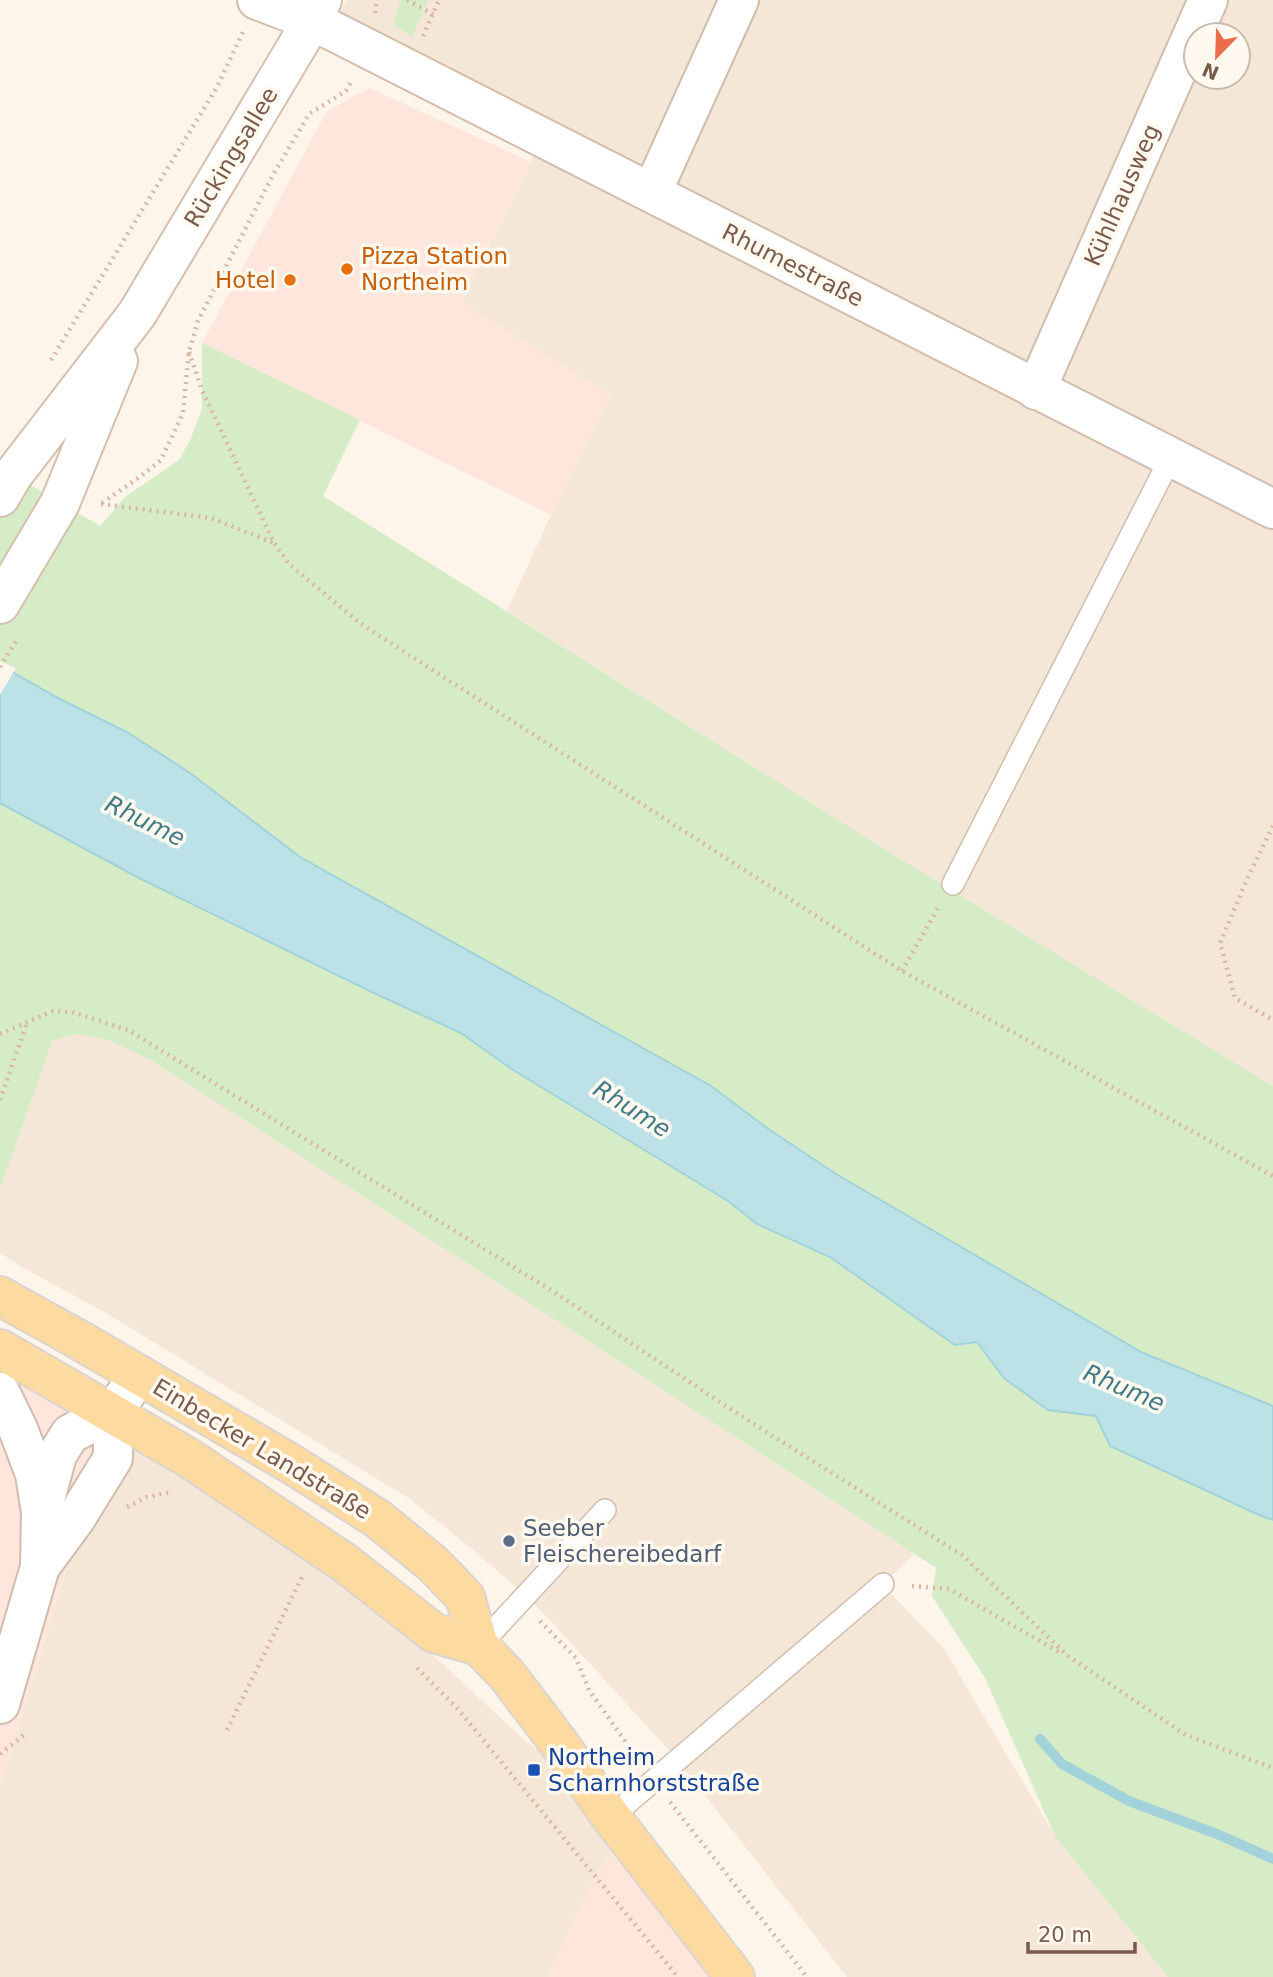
<svg xmlns="http://www.w3.org/2000/svg" width="1273" height="1977" viewBox="0 0 1273 1977" font-family="'DejaVu Sans',sans-serif">
	<style>
		.residential { fill: #f5e7d7; fill-rule: evenodd }
		.commercial { fill: #fee6dc }
		.green { fill: #d5ecc6 }
		.water { fill: #bce2e8; stroke: #a2d2da; stroke-width: 2 }
		.pier { fill: #fdf5e9 }
		.lines { fill: none; stroke-linecap: round; stroke-linejoin: round }
		.stream { stroke: #a2d2da; stroke-width: 10 }
		.lane-casing { stroke: #d0bdad; stroke-width: 24 }
		.street-casing { stroke: #d0bdad; stroke-width: 42 }
		.secondary-casing { stroke: #d6bfad; stroke-width: 42 }
		.primary-casing { stroke: #dcd4d0; stroke-width: 42 }
		.path { stroke: #d9b7a2; stroke-width: 4.5; stroke-dasharray: 2 5; stroke-linecap: butt }
		.lane { stroke: #fff; stroke-width: 21 }
		.street { stroke: #fff; stroke-width: 38 }
		.secondary { stroke: #fff; stroke-width: 38 }
		.primary { stroke: #fddaa0; stroke-width: 38 }
		.food-dot { fill: #e8710a; stroke: #fff9f0; stroke-width: 2.5 }
		.service-dot { fill: #5c6f8a; stroke: #fff9f0; stroke-width: 2.5 }
		.transit-dot { fill: #1a4fb4; stroke: #fff9f0; stroke-width: 2.5 }
		.labels { text-anchor: middle; dominant-baseline: central; stroke-width: 7; stroke-linejoin: round; paint-order: stroke }
		.street-label { font-size: 23px; fill: #795b4b; stroke: #fff9f0 }
		.food-label { font-size: 23px; fill: #c56008; stroke: #fff9f0; text-anchor: start }
		.service-label { font-size: 23px; fill: #4e5e75; stroke: #fff9f0; text-anchor: start }
		.transit-label { font-size: 23px; fill: #164399; stroke: #fff9f0; text-anchor: start }
		.water-label { font-size: 24px; font-style: italic; fill: #407b86; stroke: #fff9f0 }
	</style>
	<rect width="100%" height="100%" fill="#fdf5e9"/>
	<g class="residential">
		<path d="M 346,0 L 1273,0 L 1273,1086 L 889,852 L 507,611 L 551,515 L 610,395 L 461,302 L 531,162 L 538,135 L 331,30 ZM 1196,35 L 1238,35 L 1238,77 L 1196,77 Z"/>
		<polygon points="75,1034 109,1040 152,1061 585,1339 914,1554 883,1585 944,1649 1055,1836 1168,1977 847,1977 676,1758 549,1619 525,1595 472,1549 410,1499 106,1313 22,1267 0,1253 0,1190 52,1041"/>
		<polygon points="104,1423 360,1587 521,1737 628,1825 591,1884 548,1977 0,1977 0,1785 66,1571"/>
	</g>
	<g class="commercial">
		<polygon points="370,88 531,162 461,302 610,395 551,515 202,343 327,111"/>
		<polygon points="0,1363 104,1423 66,1571 0,1785"/>
		<polygon points="628,1825 745,1977 548,1977 591,1884"/>
	</g>
	<g class="green">
		<polygon points="400,0 428,0 412,37 394,25"/>
		<polygon points="202,343 360,420 323,496 889,852 1273,1086 1273,1977 1168,1977 1055,1836 985,1678 932,1596 936,1568 585,1339 152,1061 109,1040 75,1034 52,1041 0,1190 0,467 100,526 125,497 179,460 191,438 202,408"/>
	</g>
	<polygon class="water" points="0,665 58,698 127,732 190,773 300,857 711,1086 767,1128 836,1174 1143,1353 1273,1406 1273,1520 1259,1515 1110,1446 1096,1416 1048,1410 1004,1378 977,1342 955,1345 830,1257 757,1224 728,1201 510,1068 461,1033 374,993 137,877 0,803"/>
	<polygon class="pier" points="0,661 16,668 0,695"/>
	<g class="lines">
		<polyline class="stream" points="1040,1739 1062,1764 1129,1801 1217,1834 1273,1859"/>
		<g class="lane-casing">
			<g id="lane">
				<polyline points="953,884 1171,457"/>
				<polyline points="479,1646 605,1510"/>
				<polyline points="611,1817 883,1584"/>
			</g>
		</g>
		<g class="street-casing">
			<g id="street">
				<polyline points="257,0 312,21 331,30 1273,509"/>
				<polyline points="652,192 739,0"/>
				<polyline points="1036,390 1208,0"/>
				<polyline points="0,1392 18,1429 35,1474 41,1512 40,1567 0,1704"/>
				<polyline points="43,1507 57,1455 70,1434 113,1412 139,1375"/>
				<polyline points="40,1567 76,1518 113,1458 113,1412"/>
			</g>
		</g>
		<g class="secondary-casing">
			<g id="secondary">
				<polyline points="0,497 13,475 137,314 312,21 322,0"/>
				<polyline points="0,604 60,503 118,361"/>
			</g>
		</g>
		<g class="primary-casing">
			<g id="primary">
				<polyline points="0,1296 81,1341 293,1465 378,1519 433,1564 465,1597 479,1646 507,1675 561,1746 611,1817 735,1977"/>
				<polyline points="0,1349 189,1458 345,1563 434,1633 479,1646"/>
			</g>
		</g>
		<g class="path">
			<polyline points="407,0 433,14"/>
			<polyline points="375,13 377,0"/>
			<polyline points="423,36 439,0"/>
			<polyline points="189,352 202,390 274,543 290,565 361,624 902,971 1273,1176"/>
			<polyline points="51,360 217,87 243,32"/>
			<polyline points="102,503 141,476 161,460 183,413 189,352 198,321 273,175 309,114 346,91 352,80"/>
			<polyline points="101,504 211,518 274,543"/>
			<polyline points="0,667 18,638"/>
			<polyline points="1273,826 1247,879 1220,943 1235,998 1273,1020"/>
			<polyline points="902,971 938,908"/>
			<polyline points="0,1034 53,1011 72,1012 128,1030 554,1292 738,1414 962,1555 1068,1656 1186,1735 1273,1768"/>
			<polyline points="0,1100 27,1023"/>
			<polyline points="127,1507 147,1497 171,1492"/>
			<polyline points="912,1586 949,1589 1061,1653"/>
			<polyline points="540,1621 576,1658 589,1690 637,1758"/>
			<polyline points="417,1668 457,1708 678,1977"/>
			<polyline points="227,1730 302,1577"/>
			<polyline points="0,1754 25,1734"/>
			<polyline points="670,1802 807,1977"/>
		</g>
		<use href="#lane" class="lane"/>
		<use href="#street" class="street"/>
		<use href="#secondary" class="secondary"/>
		<use href="#primary" class="primary"/>
	</g>
	<g class="food-dot">
		<circle cx="347" cy="269" r="7"/>
		<circle cx="290" cy="280" r="7"/>
	</g>
	<circle class="service-dot" cx="509" cy="1541" r="7"/>
	<rect class="transit-dot" x="527" y="1763" width="14" height="14" rx="3.5"/>
	<g class="labels">
		<g class="street-label">
			<text transform="translate(231 157) rotate(-59)">Rückingsallee</text>
			<text transform="translate(1122 195) rotate(-66)">Kühlhausweg</text>
			<text transform="translate(793 265) rotate(27)">Rhumestraße</text>
			<text transform="translate(262 1449) rotate(31)">Einbecker Landstraße</text>
		</g>
		<g class="food-label">
			<text x="361" y="256">Pizza Station<tspan x="361" dy="26">Northeim</tspan></text>
			<text x="276" y="280" text-anchor="end">Hotel</text>
		</g>
		<g class="service-label">
			<text x="523" y="1528">Seeber<tspan x="523" dy="26">Fleischereibedarf</tspan></text>
		</g>
		<g class="transit-label">
			<text x="548" y="1757">Northeim<tspan x="548" dy="26">Scharnhorststraße</tspan></text>
		</g>
		<g class="water-label">
			<text transform="translate(145 821) rotate(26)">Rhume</text>
			<text transform="translate(632 1109) rotate(32)">Rhume</text>
			<text transform="translate(1124 1388) rotate(23)">Rhume</text>
		</g>
	</g>
	<g transform="translate(1217 56) rotate(203)"><circle r="33" fill="#fff9f0" stroke="#c9baae" stroke-width="2"/>
	<path d="M0-5L12 26L0 18L-12 26Z" fill="#ea6e4b"/>
	<text y="-10" font-size="19" font-weight="bold" text-anchor="middle" fill="#795b4b">N</text>
	</g>
	<path d="M1028 1942v10h107v-10" fill="none" stroke="#795b4b" stroke-width="3.5"/>
	<text x="1038" y="1942" font-size="21" fill="#795b4b" stroke="#fff9f0" stroke-width="5" paint-order="stroke">20 m</text>
</svg>
